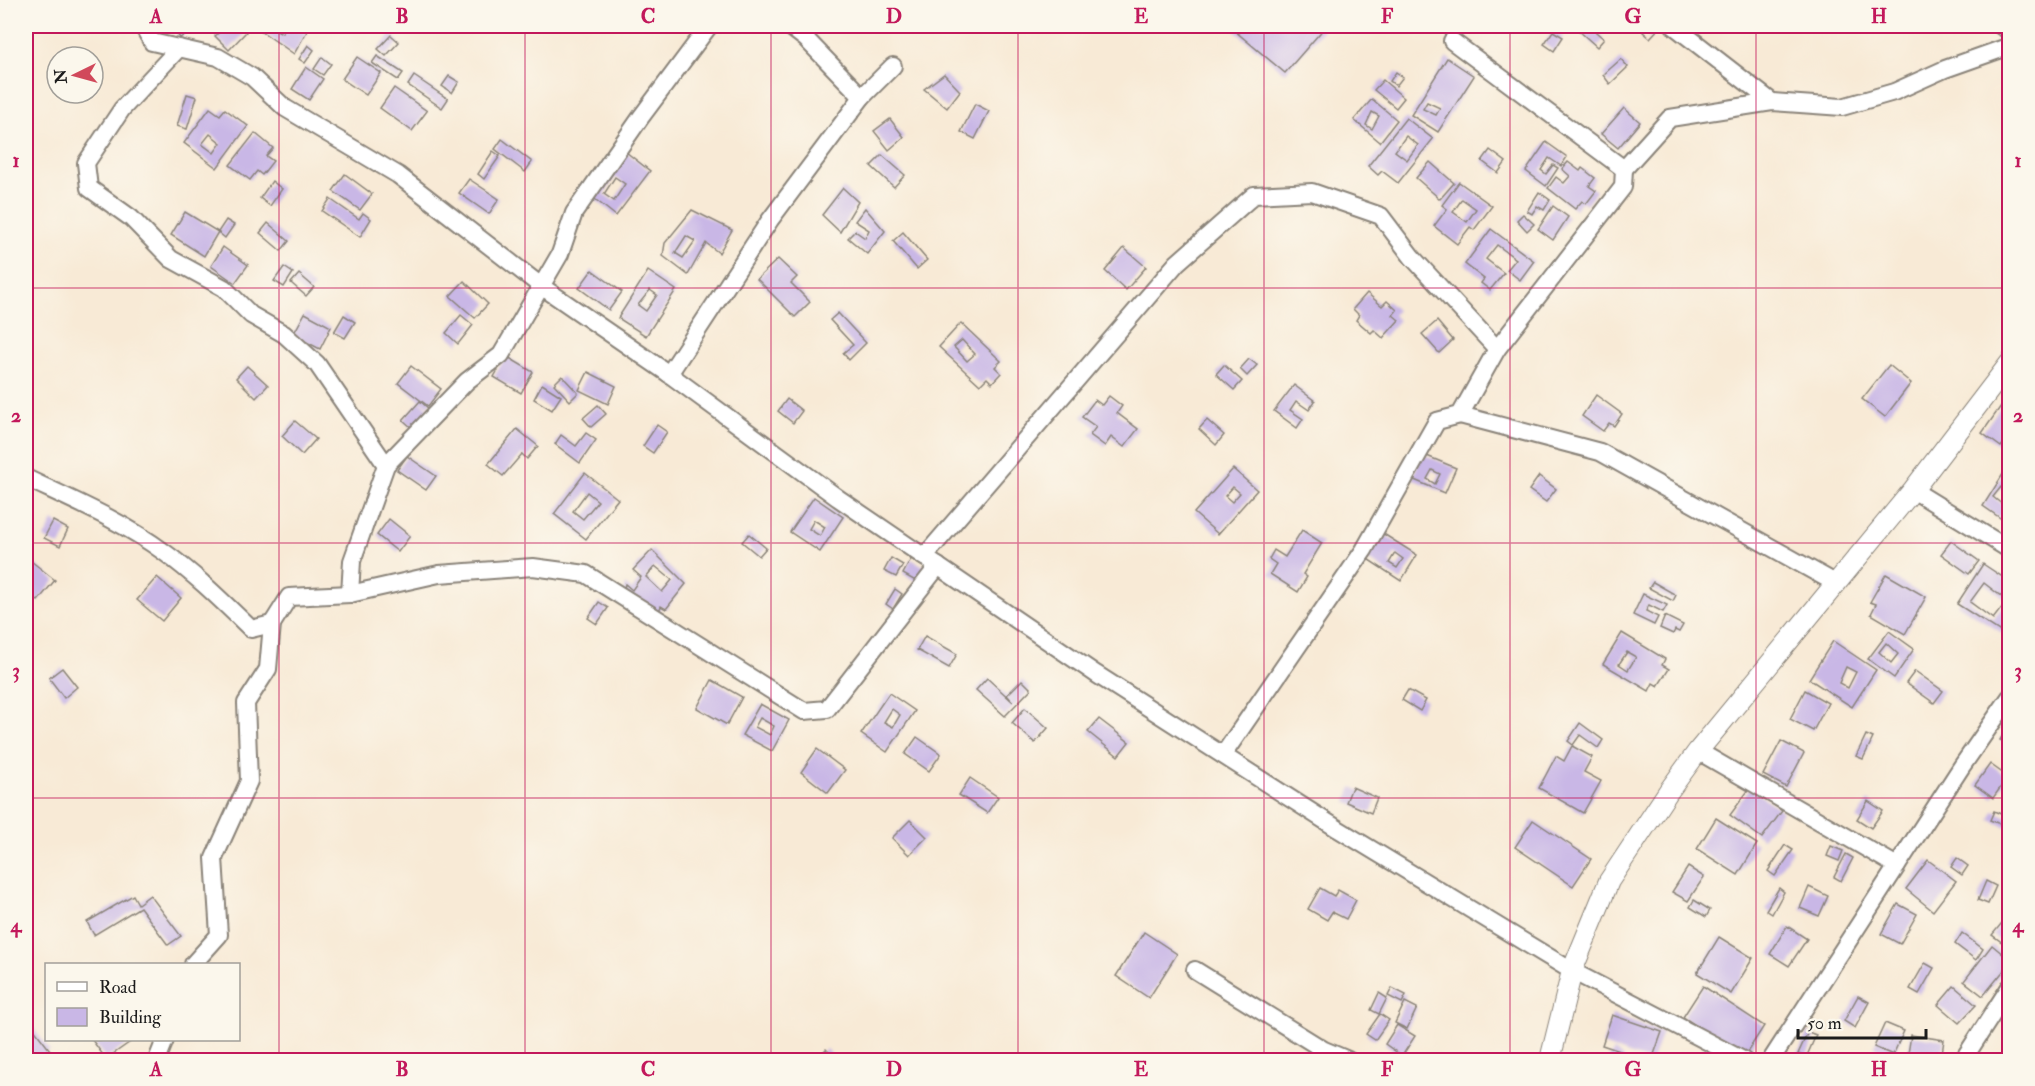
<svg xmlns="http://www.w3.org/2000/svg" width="2035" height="1086" viewBox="0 0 2035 1086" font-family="'IM FELL Double Pica',serif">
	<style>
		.building { fill: #c9b7e6; fill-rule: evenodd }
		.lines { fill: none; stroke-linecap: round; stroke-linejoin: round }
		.minor-casing { stroke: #8a8379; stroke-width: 20 }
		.tertiary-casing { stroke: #8a8379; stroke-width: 22 }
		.minor { stroke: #fff; stroke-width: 16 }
		.tertiary { stroke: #fff; stroke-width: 20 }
		.grid { fill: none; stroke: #c2185b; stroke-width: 1.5; stroke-opacity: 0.55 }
		.neatline { fill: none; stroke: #c2185b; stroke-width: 2 }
		.grid-label { font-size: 20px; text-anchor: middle; font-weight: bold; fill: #c2185b }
	</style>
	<rect width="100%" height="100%" fill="#fbf7ec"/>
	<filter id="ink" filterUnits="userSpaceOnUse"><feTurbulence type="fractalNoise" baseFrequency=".0167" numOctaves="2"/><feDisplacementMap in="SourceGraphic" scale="12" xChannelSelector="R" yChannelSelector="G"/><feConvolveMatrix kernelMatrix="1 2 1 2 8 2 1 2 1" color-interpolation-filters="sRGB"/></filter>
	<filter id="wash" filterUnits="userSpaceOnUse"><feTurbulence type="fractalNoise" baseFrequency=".008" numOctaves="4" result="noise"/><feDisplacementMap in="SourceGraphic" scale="24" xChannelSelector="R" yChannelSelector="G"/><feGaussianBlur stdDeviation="1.35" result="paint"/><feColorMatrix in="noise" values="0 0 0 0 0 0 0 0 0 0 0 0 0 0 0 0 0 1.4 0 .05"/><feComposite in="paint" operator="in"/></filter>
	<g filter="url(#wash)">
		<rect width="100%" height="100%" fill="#f8ead6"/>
		<g id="blocks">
			<g class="building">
				<polygon points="181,26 196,26 180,38 174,30"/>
				<polygon points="226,26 240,26 246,32 229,50 215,36"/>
				<polygon points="254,26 269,26 282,33 286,26 310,26 294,54"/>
				<polygon points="1229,26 1326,26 1285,73"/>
				<polygon points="1581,26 1589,26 1604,39 1597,47 1577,29"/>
				<polygon points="1649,26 1661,26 1650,38 1643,32"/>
				<polygon points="1553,31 1563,37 1554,51 1544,44"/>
				<polygon points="391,35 399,42 386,56 378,49"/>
				<polygon points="308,45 314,50 305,63 299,59"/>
				<polygon points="377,56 403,73 398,80 372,63"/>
				<polygon points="322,57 331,64 323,75 314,69"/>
				<polygon points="357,57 381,73 366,95 342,79"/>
				<path d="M 1447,58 L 1474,76 L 1438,132 L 1411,115 ZM 1427,102 L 1440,108 L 1436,115 L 1423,109 Z"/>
				<polygon points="1621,59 1628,67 1610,84 1603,75"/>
				<polygon points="306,67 323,79 309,100 292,89"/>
				<polygon points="1396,72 1403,77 1396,86 1390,81"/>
				<polygon points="944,74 960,91 947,108 924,89"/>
				<polygon points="414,76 448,99 442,108 408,85"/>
				<polygon points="449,76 459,82 452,93 442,86"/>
				<polygon points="1383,80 1404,98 1396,108 1374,90"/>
				<polygon points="394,88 427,111 412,131 380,108"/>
				<polygon points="187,94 197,97 187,129 177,126"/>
				<path d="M 1372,99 L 1397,120 L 1380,142 L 1354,120 ZM 1372,112 L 1379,116 L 1372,129 L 1366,125 Z"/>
				<polygon points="975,104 989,111 975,139 961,132"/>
				<path d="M 210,108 L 220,115 L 225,109 L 248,126 L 217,168 L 184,143 ZM 210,134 L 221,143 L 214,153 L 202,144 Z"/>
				<polygon points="1624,108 1640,122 1618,148 1601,134"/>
				<path d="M 1406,118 L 1433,139 L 1398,183 L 1382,171 L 1378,175 L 1368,166 ZM 1406,136 L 1418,145 L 1407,160 L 1395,151 Z"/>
				<polygon points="890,119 904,137 889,150 874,131"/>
				<polygon points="255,133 273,148 266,156 273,161 262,175 257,171 250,180 230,165"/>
				<polygon points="502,139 532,162 525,172 495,149"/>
				<polygon points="1546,142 1567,157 1561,166 1549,158 1541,170 1546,174 1553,165 1558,168 1546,186 1526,171"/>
				<polygon points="1490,150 1506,162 1498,173 1482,161"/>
				<polygon points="493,151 500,156 484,179 478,174"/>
				<path d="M 626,152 L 650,171 L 616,216 L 591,196 ZM 615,177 L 625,184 L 614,201 L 604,194 Z"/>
				<polygon points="882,155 905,175 894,187 871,166"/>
				<polygon points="1430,162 1454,183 1440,199 1416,178"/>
				<polygon points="1568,162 1580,171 1582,168 1595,178 1589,186 1596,191 1586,204 1582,201 1575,209 1548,188 1556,177 1564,183 1570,176 1562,169"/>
				<polygon points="345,174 372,194 360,210 333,191"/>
				<polygon points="469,179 499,199 489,214 459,193"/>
				<polygon points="272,181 282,189 270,206 260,198"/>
				<path d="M 1459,182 L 1492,206 L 1474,230 L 1470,227 L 1457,244 L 1434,226 L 1447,209 L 1442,205 ZM 1462,199 L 1476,209 L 1467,222 L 1453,212 Z"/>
				<polygon points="843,188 858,202 840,232 822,215"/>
				<polygon points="1539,192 1550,200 1544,210 1537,206 1532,214 1527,211"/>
				<polygon points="330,199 359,219 363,213 371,219 360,237 322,211"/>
				<polygon points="1553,206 1568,217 1553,240 1538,229"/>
				<polygon points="865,208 885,231 867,254 848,238 855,231 865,238 869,230 855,221"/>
				<path d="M 692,210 L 732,230 L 719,253 L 706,243 L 688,275 L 663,256 L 665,243 ZM 686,236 L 695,241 L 683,258 L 675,253 Z"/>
				<polygon points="185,212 218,232 204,256 171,235"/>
				<polygon points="1523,214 1534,224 1527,231 1517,220"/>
				<polygon points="226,220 234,225 225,238 218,232"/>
				<polygon points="268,223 289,241 281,251 260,233"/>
				<polygon points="1491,229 1534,261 1520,280 1507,270 1516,259 1497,245 1486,259 1504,273 1490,290 1481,283 1484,279 1465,264"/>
				<polygon points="903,232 927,260 917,269 893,241"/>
				<polygon points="223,247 248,265 235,283 211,266"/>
				<polygon points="1124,248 1146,267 1126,290 1105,271"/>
				<polygon points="778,259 797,277 791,283 810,302 795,317 757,279"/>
				<polygon points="284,267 293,273 284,287 274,281"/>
				<polygon points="592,270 622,292 609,310 579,288"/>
				<path d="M 648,271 L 676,290 L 646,336 L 618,318 ZM 650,290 L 657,295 L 646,311 L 638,305 Z"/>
				<polygon points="299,274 314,287 306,296 291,283"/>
				<polygon points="464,281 488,304 475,318 450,296"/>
				<polygon points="1367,293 1382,306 1387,301 1397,310 1393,315 1399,320 1383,338 1374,330 1371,333 1356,320 1359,315 1353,309"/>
				<polygon points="305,313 331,327 320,349 293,335"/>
				<polygon points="838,313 866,343 849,360 843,353 853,345 830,320"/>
				<polygon points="344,315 355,322 345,338 334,332"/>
				<polygon points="461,315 473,325 458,344 446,333"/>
				<polygon points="1437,321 1453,340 1439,353 1422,334"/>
				<path d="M 961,323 L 1001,361 L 995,367 L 1001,373 L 992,383 L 987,378 L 980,385 L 939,347 ZM 962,340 L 975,354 L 967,361 L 954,347 Z"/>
				<polygon points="506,356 533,372 521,393 494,377"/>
				<polygon points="1249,359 1257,365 1247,376 1240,369"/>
				<polygon points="1224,365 1242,381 1234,390 1216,374"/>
				<polygon points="1889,365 1911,383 1885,417 1862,399"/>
				<polygon points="247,366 268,385 256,398 236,378"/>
				<polygon points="411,366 441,389 428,406 398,383"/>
				<polygon points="588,372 616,386 608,404 579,390"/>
				<polygon points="562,376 578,393 570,401 554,384"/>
				<polygon points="542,384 561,396 552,410 534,399"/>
				<polygon points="1294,385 1315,401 1309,410 1296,401 1290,410 1303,419 1297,428 1274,411"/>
				<polygon points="1596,395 1622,414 1614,426 1609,423 1603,431 1582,416"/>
				<polygon points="1109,396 1122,406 1117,413 1138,429 1124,447 1111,437 1105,446 1090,435 1096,427 1082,417 1095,400 1102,405"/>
				<polygon points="787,399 802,411 793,423 778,411"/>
				<polygon points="420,401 429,409 412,428 403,420"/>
				<polygon points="598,405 606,414 591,427 583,418"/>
				<polygon points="2001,406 2010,412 2010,435 2001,447 1982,433"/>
				<polygon points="1207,420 1224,435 1216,445 1199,429"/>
				<polygon points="295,421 316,439 302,455 282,436"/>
				<polygon points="657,425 667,432 653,453 643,446"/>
				<polygon points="517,429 538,446 527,459 522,454 503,476 488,464"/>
				<polygon points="586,433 596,440 580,463 555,444 561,435 576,446"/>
				<path d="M 1422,454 L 1456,468 L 1445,493 L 1412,479 ZM 1432,470 L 1440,474 L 1435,484 L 1427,479 Z"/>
				<polygon points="407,456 436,476 426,490 397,470"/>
				<path d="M 1233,469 L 1257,490 L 1218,534 L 1194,513 ZM 1233,487 L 1240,493 L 1232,502 L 1225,496 Z"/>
				<polygon points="2005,471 2010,474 2010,494 2001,487 1993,497 2003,505 2010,496 2010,516 2006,522 1983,506"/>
				<path d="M 585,473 L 618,499 L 586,539 L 554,514 ZM 587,492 L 598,501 L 583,519 L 573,511 Z"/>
				<polygon points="1539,476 1556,489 1546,502 1529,490"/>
				<path d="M 814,497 L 843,517 L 820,552 L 790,532 ZM 814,520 L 825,527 L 820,536 L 809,529 Z"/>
				<polygon points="389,519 410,536 398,552 377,535"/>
				<polygon points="53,521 68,529 60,546 44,538"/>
				<polygon points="1302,530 1322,543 1303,574 1307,577 1298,592 1270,574 1276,564 1269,559 1274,550 1285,557"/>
				<path d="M 1382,533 L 1417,555 L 1401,581 L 1366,558 ZM 1395,553 L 1403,559 L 1397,568 L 1389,563 Z"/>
				<polygon points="749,534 766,548 759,556 742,542"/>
				<polygon points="1951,541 1979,561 1969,574 1941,554"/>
				<path d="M 652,550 L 686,584 L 666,609 L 661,606 L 658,614 L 622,597 L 625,584 L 632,590 L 641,577 L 633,570 ZM 655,566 L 672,580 L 662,592 L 646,577 Z"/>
				<polygon points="891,558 903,565 896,577 884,571"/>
				<polygon points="911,559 927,568 919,583 903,574"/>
				<polygon points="31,561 55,580 38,601 26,591 26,568"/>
				<path d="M 1983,564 L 2010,582 L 2010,638 L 1957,604 ZM 1984,583 L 2007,601 L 1993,619 L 1970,602 Z"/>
				<polygon points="1886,574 1926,597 1905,634 1871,614 1876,604 1870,602"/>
				<polygon points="157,577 181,598 162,621 137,600"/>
				<polygon points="1653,582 1676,595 1673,601 1649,588"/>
				<polygon points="895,589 902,594 893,609 886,604"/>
				<polygon points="1643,594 1667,605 1663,612 1649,605 1646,611 1658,617 1654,625 1633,615"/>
				<polygon points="599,602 608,608 597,624 588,618"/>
				<polygon points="1665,616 1683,625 1679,632 1675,630 1673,634 1660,628"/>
				<path d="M 1889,631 L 1914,649 L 1894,678 L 1868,659 ZM 1886,643 L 1898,654 L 1891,663 L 1879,652 Z"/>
				<path d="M 1622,633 L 1665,659 L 1662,665 L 1669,669 L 1658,686 L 1653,683 L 1649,691 L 1603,664 ZM 1627,652 L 1636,657 L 1628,670 L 1619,664 Z"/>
				<polygon points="925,636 957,654 949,668 917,650"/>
				<path d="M 1833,641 L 1876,670 L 1852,707 L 1809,679 ZM 1846,667 L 1856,672 L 1848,688 L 1839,683 Z"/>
				<polygon points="62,668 77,687 64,698 49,678"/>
				<polygon points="1915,671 1943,691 1934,703 1906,683"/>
				<polygon points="987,678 1013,702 1007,695 1022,680 1031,689 1005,716 976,690"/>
				<polygon points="712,680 742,697 727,725 697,708"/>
				<polygon points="1408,690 1426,700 1420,711 1402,700"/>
				<polygon points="1805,690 1828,703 1813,731 1790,719"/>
				<path d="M 889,693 L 915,711 L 887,752 L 861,734 ZM 892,709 L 900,715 L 893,727 L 884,722 Z"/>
				<path d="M 760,704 L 789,720 L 772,751 L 742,735 ZM 760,718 L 774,726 L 770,735 L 755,727 Z"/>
				<polygon points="1025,708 1048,728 1035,743 1012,723"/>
				<polygon points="1099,719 1129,742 1118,756 1088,732"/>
				<polygon points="1580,723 1603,740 1598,748 1580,735 1573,745 1568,741"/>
				<polygon points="2010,723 2010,745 2000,740"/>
				<polygon points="1866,735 1873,738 1863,759 1856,756"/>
				<polygon points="917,737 941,754 929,771 905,754"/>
				<polygon points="1781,741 1804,753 1786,787 1763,775"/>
				<polygon points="1572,746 1592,757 1584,772 1601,781 1583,813 1539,788 1556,756 1564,761"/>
				<polygon points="817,749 845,770 828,793 801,772"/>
				<polygon points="1990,764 2008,777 1993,798 1975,785"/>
				<polygon points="970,778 998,797 987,813 959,795"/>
				<polygon points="1352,787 1377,798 1371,813 1346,802"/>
				<polygon points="1750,788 1782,811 1762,838 1730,815"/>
				<polygon points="1868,801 1883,811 1871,828 1857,819"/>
				<polygon points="1994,811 2010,818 2010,828 1990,820"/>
				<polygon points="1716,818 1757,844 1738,875 1697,849"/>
				<polygon points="910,820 927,837 909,855 892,838"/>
				<polygon points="1533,820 1591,859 1573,886 1515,847"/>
				<polygon points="1785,845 1793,850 1775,876 1768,871"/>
				<polygon points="1831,846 1843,851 1839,861 1827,856"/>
				<polygon points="1846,854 1853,858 1841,881 1834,877"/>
				<polygon points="1957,858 1968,866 1962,875 1951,867"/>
				<polygon points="1928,860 1956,881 1933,911 1906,889"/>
				<polygon points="1688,867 1704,877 1688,901 1672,892"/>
				<polygon points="1986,881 1996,886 1988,904 1978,900"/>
				<polygon points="1809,887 1828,896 1819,916 1800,908"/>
				<polygon points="1320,888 1334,896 1338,890 1356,900 1346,919 1332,912 1327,920 1308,909"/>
				<polygon points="1779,888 1784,892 1772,914 1766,910"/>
				<polygon points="133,895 138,904 150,895 181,936 168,945 140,907 94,935 87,922"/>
				<polygon points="1694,900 1710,910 1706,917 1690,907"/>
				<polygon points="1898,904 1917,914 1900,944 1881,934"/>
				<polygon points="2010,913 2010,948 1992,935"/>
				<polygon points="1787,926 1807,939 1789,966 1770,954"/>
				<polygon points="1144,932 1177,954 1149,998 1116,976"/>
				<polygon points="1962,933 1983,949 1976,960 1955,944"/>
				<polygon points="1719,937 1753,958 1731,994 1697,973"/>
				<polygon points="1992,945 2010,960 2010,963 1983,996 1964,981"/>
				<polygon points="1925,963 1934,968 1919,994 1910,989"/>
				<polygon points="1703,986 1764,1026 1744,1057 1683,1017"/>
				<polygon points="1954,986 1976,1005 1959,1023 1938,1005"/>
				<polygon points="1392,988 1406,995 1402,1003 1388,996"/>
				<polygon points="1379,993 1387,998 1379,1014 1371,1010"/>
				<polygon points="1858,996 1869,1002 1855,1028 1844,1021"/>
				<polygon points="1405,1002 1417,1008 1407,1029 1395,1023"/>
				<polygon points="1380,1014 1389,1020 1375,1040 1366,1034"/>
				<polygon points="1612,1015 1662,1032 1652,1060 1647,1060 1602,1045"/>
				<polygon points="26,1019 50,1050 46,1053 52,1060 26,1060"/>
				<polygon points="1885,1023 1904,1031 1893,1055 1874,1047"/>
				<polygon points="1397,1025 1415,1036 1402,1056 1385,1044"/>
				<polygon points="1808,1032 1816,1035 1806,1058 1798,1054"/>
				<polygon points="1911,1035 1944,1040 1941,1060 1907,1060"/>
				<polygon points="92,1040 133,1040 106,1059"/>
				<polygon points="826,1049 837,1060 815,1060"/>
				<polygon points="1614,1051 1625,1059 1623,1060 1607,1060"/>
			</g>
		</g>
	</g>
	<g filter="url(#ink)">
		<use href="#blocks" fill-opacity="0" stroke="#8a8379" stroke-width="1.5"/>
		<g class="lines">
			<g class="minor-casing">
				<g id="minor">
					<polyline points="143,26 152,42 218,57 252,77 285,108 398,175 541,286 669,374 838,498 1096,674 1338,829 1572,971 1743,1060"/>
					<polyline points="789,26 806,39 862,97"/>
					<polyline points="1674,26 1772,102"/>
					<polyline points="2001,26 2010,31"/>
					<polyline points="1452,41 1624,169 1670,118 1772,102 1842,107 1894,92 1945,69 2010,46"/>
					<polyline points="179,48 122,109 86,163 89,188 131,218 171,259 224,288 251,315 284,334 317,364 386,465"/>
					<polyline points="669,374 770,220 862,97 893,66"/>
					<polyline points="1460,415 1600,452 1837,584"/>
					<path d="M 26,478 C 72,500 122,521 164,552 C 196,575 223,602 251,629 L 272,624"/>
					<polyline points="1913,490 2010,550"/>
					<polyline points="924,557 1177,263 1254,195 1312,192 1381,216 1412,257 1497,349"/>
					<polyline points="350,594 352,561 386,465 467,381 501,355 560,254 574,213 641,117 709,26"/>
					<polyline points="1698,751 1897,866"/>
					<polyline points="1223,755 1364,550 1437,421 1460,415 1497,349 1623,187 1624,169"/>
					<polyline points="193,964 219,935 214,858 249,781 246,703 268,669 272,624 289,597 350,594 439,574 533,567 586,574 804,711 827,709 938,566"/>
					<polyline points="1195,970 1324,1050 1348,1060"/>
					<polyline points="157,1060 165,1040"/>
					<polyline points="1771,1060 1962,766 2010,697"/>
					<polyline points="1963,1060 2010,987"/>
				</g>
			</g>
			<g class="tertiary-casing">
				<polyline id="tertiary" points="1550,1060 1572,971 1609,881 1668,792 1698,751 1913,490 2010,363"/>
			</g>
			<use href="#minor" class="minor"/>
			<use href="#tertiary" class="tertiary"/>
		</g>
	</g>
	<path class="grid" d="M 279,26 L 279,1060M 525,26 L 525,1060M 771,26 L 771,1060M 1018,26 L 1018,1060M 1264,26 L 1264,1060M 1510,26 L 1510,1060M 1756,26 L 1756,1060M 26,288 L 2010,288M 26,543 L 2010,543M 26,798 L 2010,798"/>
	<rect width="2035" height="1086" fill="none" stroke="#fbf7ec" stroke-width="66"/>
	<rect x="45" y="963" width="195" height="78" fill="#fbf7ec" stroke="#a29f99" stroke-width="1.5"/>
	<rect x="57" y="982" width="30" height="9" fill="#ffffff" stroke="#a29f99" stroke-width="1.5"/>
	<text x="99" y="993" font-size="18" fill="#1c1c1c">Road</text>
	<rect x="57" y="1008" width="30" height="18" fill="#c9b7e6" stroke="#a29f99" stroke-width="1.5"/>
	<text x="99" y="1023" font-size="18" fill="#1c1c1c">Building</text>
	<g transform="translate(75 75) rotate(265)"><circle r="28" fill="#fbf7ec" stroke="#a29f99" stroke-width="1.5"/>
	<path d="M0-4.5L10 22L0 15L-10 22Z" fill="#d1495b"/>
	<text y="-9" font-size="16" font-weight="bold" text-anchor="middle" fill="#1c1c1c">N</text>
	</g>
	<path d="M1798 1029v9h128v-9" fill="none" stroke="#1c1c1c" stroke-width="3"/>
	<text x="1807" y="1029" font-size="18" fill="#1c1c1c" stroke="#fbf7ec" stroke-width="4.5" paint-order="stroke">50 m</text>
	<rect x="33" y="33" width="1969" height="1020" class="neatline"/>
	<g class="grid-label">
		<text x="156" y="23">A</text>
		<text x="402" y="23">B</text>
		<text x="648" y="23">C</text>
		<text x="894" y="23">D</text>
		<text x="1141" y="23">E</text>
		<text x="1387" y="23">F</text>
		<text x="1633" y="23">G</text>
		<text x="1879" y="23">H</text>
		<text x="16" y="167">1</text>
		<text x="2018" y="167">1</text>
		<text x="16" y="422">2</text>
		<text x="2018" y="422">2</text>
		<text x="16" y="677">3</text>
		<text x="2018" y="677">3</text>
		<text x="16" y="932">4</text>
		<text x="2018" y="932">4</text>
		<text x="156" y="1076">A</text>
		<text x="402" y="1076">B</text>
		<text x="648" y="1076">C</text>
		<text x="894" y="1076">D</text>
		<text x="1141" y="1076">E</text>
		<text x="1387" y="1076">F</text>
		<text x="1633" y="1076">G</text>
		<text x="1879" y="1076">H</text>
	</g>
</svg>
